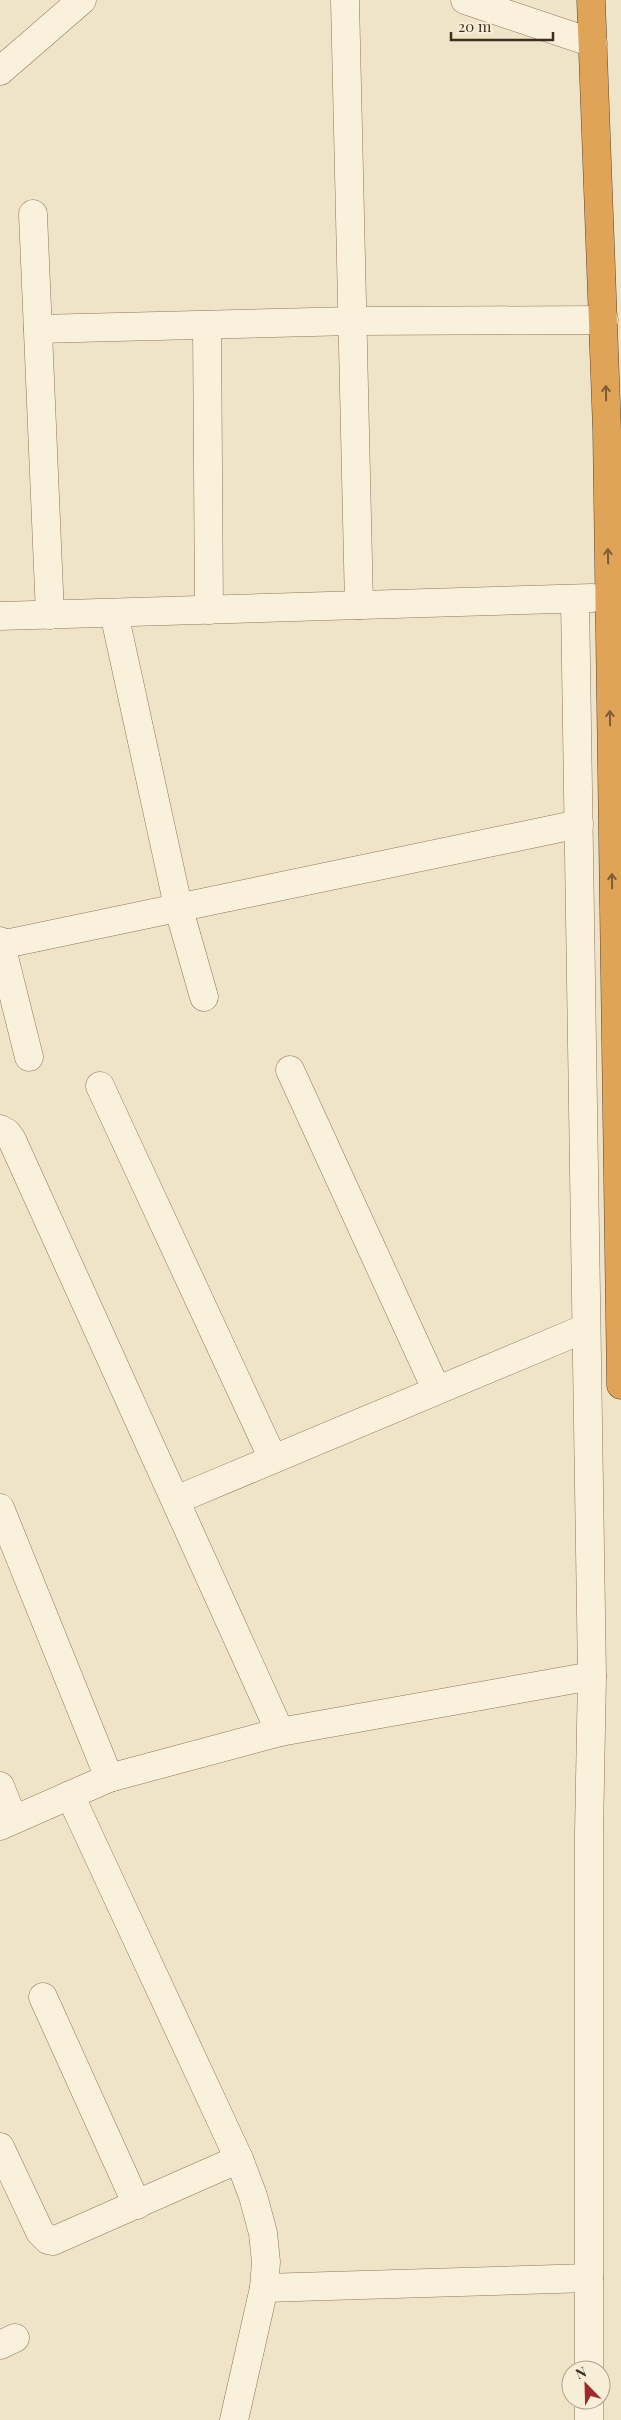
<svg xmlns="http://www.w3.org/2000/svg" width="621" height="2420" viewBox="0 0 621 2420" font-family="'Playfair Display',serif">
	<style>
		.lines { fill: none; stroke-linecap: round; stroke-linejoin: round }
		.minor-casing { stroke: #8d765c; stroke-width: 29 }
		.highway-casing { stroke: #5b4430; stroke-width: 29 }
		.minor { stroke: #faf1dc; stroke-width: 28 }
		.highway { stroke: #e0a458; stroke-width: 28 }
		.oneway { stroke: #7e5d36 }
	</style>
	<rect width="100%" height="100%" fill="#f0e4c8"/>
	<g class="lines">
		<g class="minor-casing">
			<g id="minor">
				<polyline points="345,0 359,605"/>
				<polyline points="465,0 593,43"/>
				<polyline points="0,71 82,0"/>
				<polyline points="33,214 50,615"/>
				<polyline points="207,325 209,610"/>
				<polyline points="38,329 352,321 604,320"/>
				<polyline points="575,600 592,1676 589,1833 589,2370"/>
				<polyline points="114,613 178,906 204,997"/>
				<polyline points="0,616 592,598"/>
				<polyline points="0,941 29,1057"/>
				<polyline points="0,945 579,824"/>
				<polyline points="290,1070 436,1389"/>
				<polyline points="100,1086 273,1459"/>
				<polyline points="0,1129 7,1133 12,1140 280,1732"/>
				<polyline points="176,1500 586,1328"/>
				<polyline points="0,1508 109,1778"/>
				<polyline points="0,1786 13,1819"/>
				<polyline points="70,1795 239,2159 253,2196 263,2233 266,2262 264,2288 234,2420"/>
				<polyline points="0,1826 109,1778 280,1732 592,1676"/>
				<polyline points="43,1997 137,2205"/>
				<polyline points="0,2147 40,2232 48,2240 53,2241 239,2159"/>
				<polyline points="264,2288 589,2278"/>
				<polyline points="0,2345 15,2338"/>
				<polyline points="589,2400 589,2420"/>
			</g>
		</g>
		<g class="highway-casing">
			<polyline id="highway" points="591,0 607,430 621,1385"/>
		</g>
		<use href="#minor" class="minor"/>
		<use href="#highway" class="highway"/>
	</g>
	<defs><path id="oneway-shaft" d="M-6 0H5M1.5-3L5.5 0L1.5 3" fill="none" stroke-width="1.6" stroke-linecap="round" stroke-linejoin="round" transform="scale(1.25)"/></defs>
	<g class="oneway">
		<use href="#oneway-shaft" transform="translate(606 393) rotate(-91)"/>
		<use href="#oneway-shaft" transform="translate(608 556) rotate(-91)"/>
		<use href="#oneway-shaft" transform="translate(610 718) rotate(-91)"/>
		<use href="#oneway-shaft" transform="translate(612 881) rotate(-91)"/>
	</g>
	<g transform="translate(586 2385) rotate(337)"><circle r="24" fill="#f7eed8" stroke="#ada18e"/>
	<path d="M0-4L9 19L0 12L-9 19Z" fill="#9e2a2b"/>
	<text y="-8" font-size="14" font-weight="bold" text-anchor="middle" fill="#3d2e20">N</text>
	</g>
	<path d="M451 32v8h102v-8" fill="none" stroke="#3d2e20" stroke-width="2.5"/>
	<text x="458" y="32" font-size="15" fill="#3d2e20" stroke="#f7eed8" stroke-width="4" paint-order="stroke">20 m</text>
</svg>
